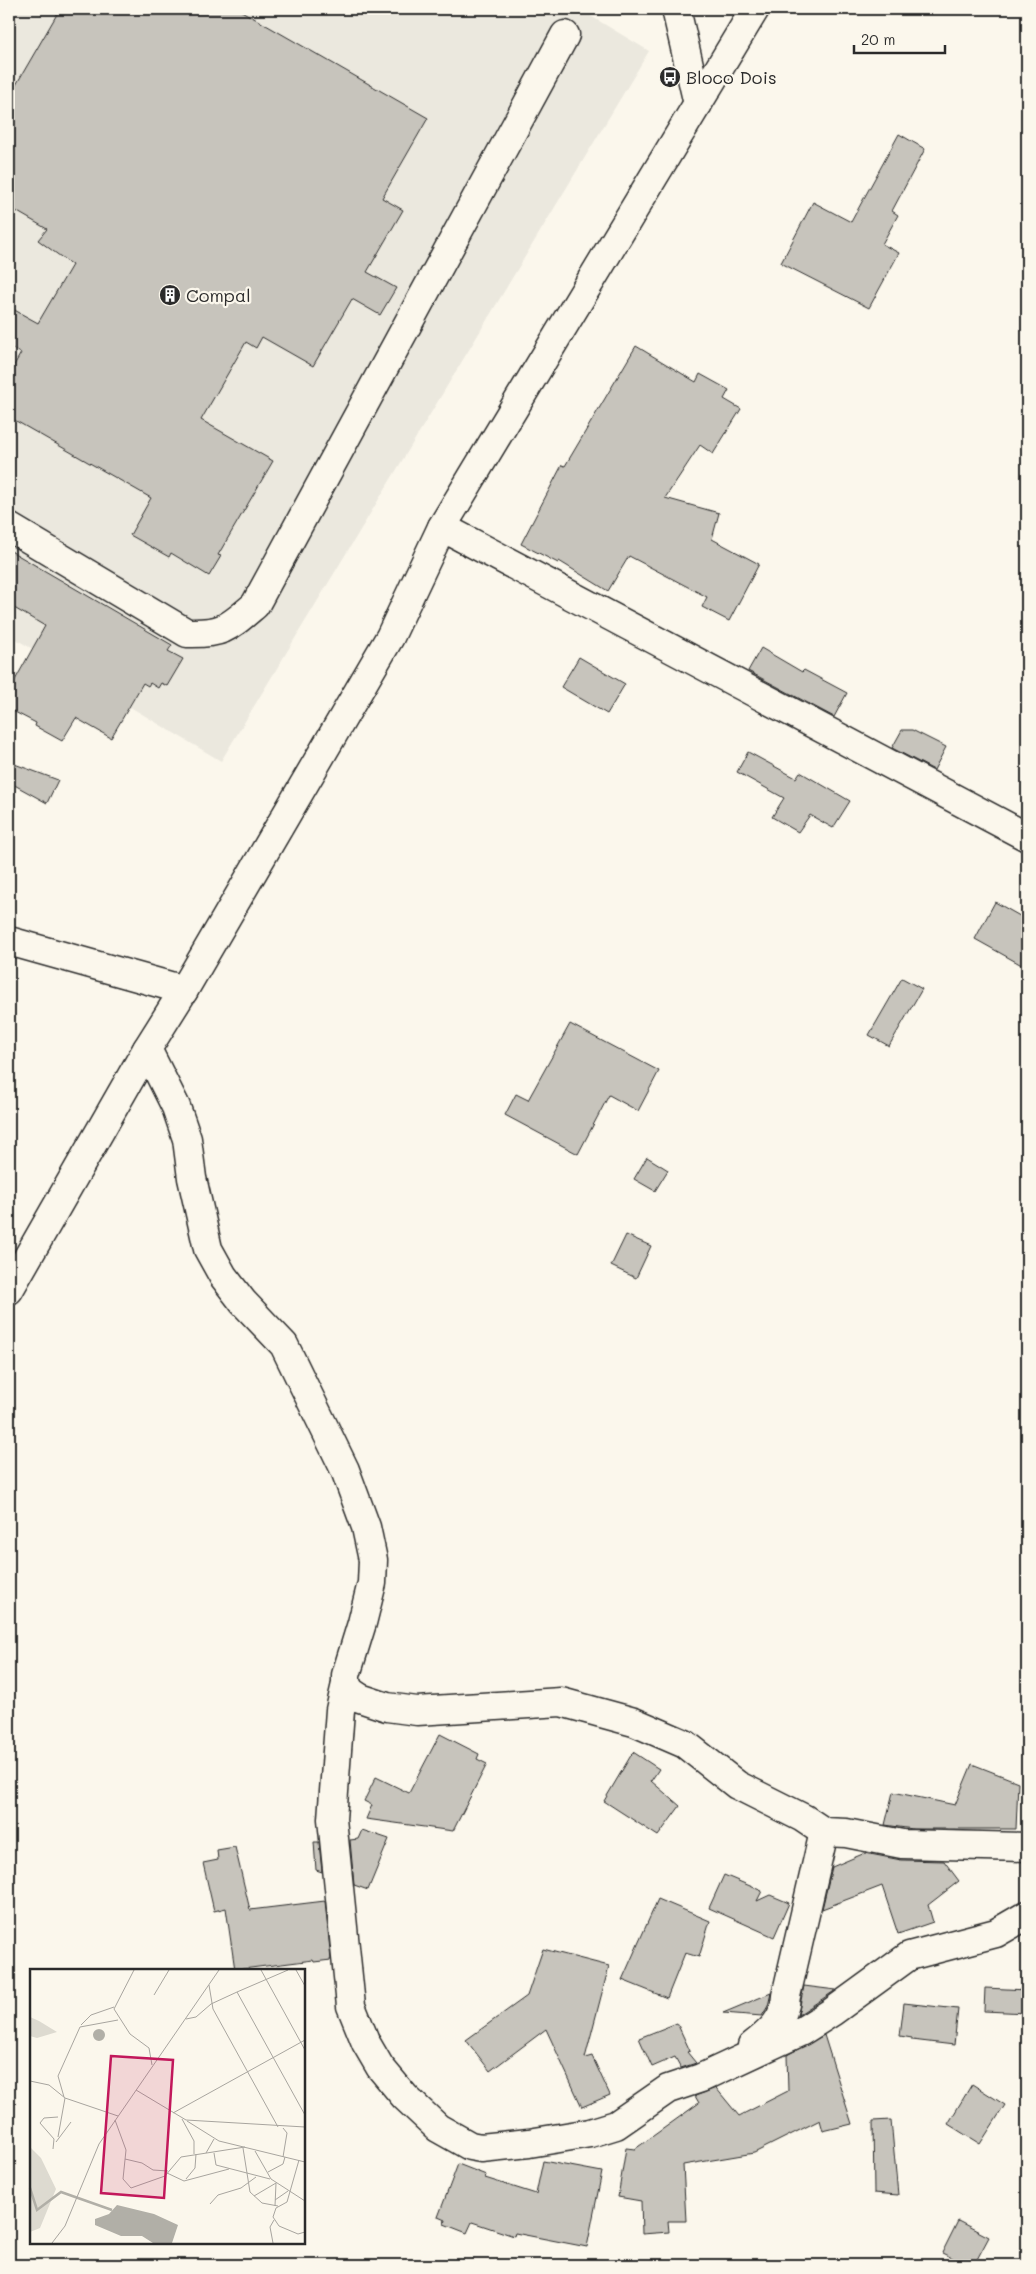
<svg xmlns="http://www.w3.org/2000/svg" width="1036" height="2274" viewBox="0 0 1036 2274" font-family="Mali,sans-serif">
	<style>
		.built { fill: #ebe8de }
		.building { fill: #c7c4bc; stroke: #2b2b2b }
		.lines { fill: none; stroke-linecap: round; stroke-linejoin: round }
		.minor-casing { stroke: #2b2b2b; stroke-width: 31 }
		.major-casing { stroke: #2b2b2b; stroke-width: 31 }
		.minor { stroke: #fbf7ec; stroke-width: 28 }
		.major { stroke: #fbf7ec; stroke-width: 28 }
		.labels { text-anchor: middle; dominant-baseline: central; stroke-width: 4.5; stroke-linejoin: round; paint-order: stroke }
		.poi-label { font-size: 18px; fill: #2b2b2b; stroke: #fbf7ec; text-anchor: start }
		.inset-river { fill: none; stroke: #b1afa7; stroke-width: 2.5 }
		.inset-road { fill: none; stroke: #a8a59f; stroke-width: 1 }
		.view { fill: #c2185b; fill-opacity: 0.15; stroke: #c2185b; stroke-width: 2.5 }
		.inset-edge { fill: none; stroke: #2b2b2b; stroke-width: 2.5 }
	</style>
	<rect width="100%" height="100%" fill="#fbf7ec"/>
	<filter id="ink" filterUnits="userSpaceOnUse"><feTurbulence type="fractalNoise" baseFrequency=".02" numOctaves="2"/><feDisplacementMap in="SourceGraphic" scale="10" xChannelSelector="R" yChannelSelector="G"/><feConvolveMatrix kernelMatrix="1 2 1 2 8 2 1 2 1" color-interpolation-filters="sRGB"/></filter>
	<g filter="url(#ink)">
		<polygon class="built" points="9,9 579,9 649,51 221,761 9,635"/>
		<g class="building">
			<polygon points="60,9 238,9 428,118 382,198 403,210 367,272 396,288 380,315 352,299 313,366 262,337 256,348 246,342 201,420 273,461 218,555 221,556 209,576 171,553 169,557 130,535 151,498 9,417 9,374 21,353 9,347 9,307 38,323 72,265 38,240 47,229 9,207 9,97"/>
			<polygon points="899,134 925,149 892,211 898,215 882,244 899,253 869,308 781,263 813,202 851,222"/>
			<polygon points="636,346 696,382 700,374 729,390 724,399 741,409 713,454 700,445 665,498 719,513 712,539 759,564 729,621 702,607 707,597 629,556 608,591 559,561 558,563 521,544 562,465 565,466"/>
			<polygon points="9,550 172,645 168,651 183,659 167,686 161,683 158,688 150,683 148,686 143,683 111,738 76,718 62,741 35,726 36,723 9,709 9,691 45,626 9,605"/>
			<polygon points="761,648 802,672 804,670 847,693 834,717 748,671"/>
			<polygon points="579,657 625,684 607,714 561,687"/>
			<polygon points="902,730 912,730 946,747 934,770 892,748"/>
			<polygon points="748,752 796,778 800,772 850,801 833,828 810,815 798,832 772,817 784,798 737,772"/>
			<polygon points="9,762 58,780 47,803 9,782"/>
			<polygon points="995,902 1027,920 1027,968 975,939"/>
			<polygon points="902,978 922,989 889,1046 869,1035"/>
			<polygon points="570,1024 659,1071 638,1111 609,1095 578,1154 505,1115 516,1094 528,1100"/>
			<polygon points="647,1157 668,1170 655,1191 634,1179"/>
			<polygon points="626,1235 651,1246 636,1278 611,1266"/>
			<polygon points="440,1734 479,1754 477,1759 487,1764 453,1831 366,1819 372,1805 364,1801 376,1777 409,1793"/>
			<polygon points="633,1752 659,1769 651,1781 680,1806 658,1836 604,1801"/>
			<polygon points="972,1764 1018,1782 1016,1829 913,1829 885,1825 893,1792 955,1805"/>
			<polygon points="362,1830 389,1839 368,1890 354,1885 350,1840 358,1839"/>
			<polygon points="314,1842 319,1842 322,1872 316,1870"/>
			<polygon points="235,1847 250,1910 325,1901 331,1960 314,1962 313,1960 235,1970 226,1908 214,1911 203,1863 218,1860 217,1850"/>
			<polygon points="865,1853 901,1860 944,1861 959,1881 928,1905 933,1922 898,1934 882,1886 822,1909 832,1867"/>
			<polygon points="724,1875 762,1891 757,1901 770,1895 789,1903 774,1937 709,1908"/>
			<polygon points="658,1899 710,1921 699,1957 685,1953 667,1998 622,1980"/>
			<polygon points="543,1949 609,1966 585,2058 592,2056 610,2095 582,2107 546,2029 490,2071 466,2040 527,1996"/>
			<polygon points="804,1986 836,1990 798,2015"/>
			<polygon points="985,1988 1027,1990 1027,2013 984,2011"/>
			<polygon points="771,1993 768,2006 762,2016 723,2013"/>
			<polygon points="904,2003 958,2009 954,2045 912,2040 912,2038 900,2036"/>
			<polygon points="677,2023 690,2051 687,2052 696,2063 681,2068 675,2057 652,2067 639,2038"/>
			<polygon points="824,2035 852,2124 823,2131 820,2120 754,2153 683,2165 686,2221 668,2221 669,2232 642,2234 641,2201 618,2197 626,2148 635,2149 699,2103 695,2096 716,2088 739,2116 788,2091 787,2055"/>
			<polygon points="972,2084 1005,2105 980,2144 948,2124"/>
			<polygon points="891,2120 898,2195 874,2193 873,2121"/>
			<polygon points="543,2161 602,2172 587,2247 515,2233 514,2236 472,2222 467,2233 444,2224 445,2220 438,2217 458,2164 486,2175 485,2178 536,2194"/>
			<polygon points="958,2221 989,2237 974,2265 967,2265 942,2253"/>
		</g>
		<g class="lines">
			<g class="minor-casing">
				<g id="minor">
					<polyline points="676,9 698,104"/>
					<path d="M 9,527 L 187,633 C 223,634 228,628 255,605 L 565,35"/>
					<polyline points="442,527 1027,837"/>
					<polyline points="9,941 184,990"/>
					<polyline points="147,1049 176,1107 187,1139 192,1178 208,1249 223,1276 243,1302 284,1345 345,1470 366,1527 373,1560 372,1583 362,1623 346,1675 346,1684 340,1710 332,1819 351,2006 366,2043 380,2067 405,2097 438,2128 470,2146 481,2148 529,2143 590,2133 616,2125 668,2089 701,2078 802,2031 832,2012 909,1956 996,1933 1027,1915"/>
					<polyline points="346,1684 351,1692 360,1698 387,1707 417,1711 561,1702 634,1722 685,1744 737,1785 803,1818 824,1832 846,1833 902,1844 1027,1847"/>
					<path d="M 752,2046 C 770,2032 785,2020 786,1996 L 824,1832"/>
				</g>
			</g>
			<g class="major-casing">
				<polyline id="major" points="9,1290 147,1049 184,990 390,637 442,527 755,9"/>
			</g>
			<use href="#minor" class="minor"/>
			<use href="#major" class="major"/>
		</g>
	</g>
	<defs>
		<g id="bus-disc" transform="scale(1.125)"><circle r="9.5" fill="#2b2b2b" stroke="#fbf7ec"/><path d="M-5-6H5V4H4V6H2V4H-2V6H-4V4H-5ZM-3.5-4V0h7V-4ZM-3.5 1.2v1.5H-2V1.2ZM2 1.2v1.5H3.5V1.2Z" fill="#fff"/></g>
		<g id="building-disc" transform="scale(1.125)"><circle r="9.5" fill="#2b2b2b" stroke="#fbf7ec"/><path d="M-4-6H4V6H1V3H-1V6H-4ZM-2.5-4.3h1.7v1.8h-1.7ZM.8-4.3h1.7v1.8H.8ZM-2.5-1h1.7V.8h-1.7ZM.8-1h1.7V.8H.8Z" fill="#fff"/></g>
	</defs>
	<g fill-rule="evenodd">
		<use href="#bus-disc" x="670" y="77"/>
		<use href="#building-disc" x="170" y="295"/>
	</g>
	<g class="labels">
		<g class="poi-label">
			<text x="686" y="77">Bloco Dois</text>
			<text x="186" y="295">Compal</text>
		</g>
	</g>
	<g transform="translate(30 1969)">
		<rect width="275" height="275" fill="#fbf7ec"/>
		<path d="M 0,48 L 9,52 L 27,63 L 7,69 L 0,67 ZM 0,178 L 11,189 L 26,220 L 10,259 L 0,263 Z" fill="#dddad0"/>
		<path d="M63 66a6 6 0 1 1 12 0a6 6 0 1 1-12 0ZM 87,236 L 124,245 L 148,256 L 142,274 L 123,274 L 112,267 L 91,267 L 65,256 L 65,250 L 79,245 Z" fill="#b1afa7"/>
		<path class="inset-river" d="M 0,219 L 7,241 L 31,223 L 82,241"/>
		<path class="inset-road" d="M 104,1 L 84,40 L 100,65 L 119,79 L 122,96M 231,1 L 275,81M 258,1 L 207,23 L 275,146M 266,1 L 275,17M 179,16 L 183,40 L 248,158M 124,26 L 139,1M 156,50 L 166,48 L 181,35 L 207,23M 51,56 L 61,46 L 84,38M 0,112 L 19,116 L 35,129 L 28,168M 106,121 L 156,151 L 275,158M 34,128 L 28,107 L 50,58 L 88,51M 35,129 L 88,147M 143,144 L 275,71M 152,150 L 164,172 L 164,185M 85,151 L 96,181 L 93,210 L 101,219 L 135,207 L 151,188 L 215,178M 157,152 L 189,172 L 275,193M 253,159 L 257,164 L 253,188M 26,173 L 41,153M 213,179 L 220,223 L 232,234 L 248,237M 23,180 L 24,170 L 10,154 L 14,149 L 28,148M 225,182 L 241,210 L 275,232M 176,184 L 184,170M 184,184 L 186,196 L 240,210M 95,190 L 112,194 L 123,201 L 138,202M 269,191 L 257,233 L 246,239 L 243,248 L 249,257 L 268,265 L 275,263M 238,203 L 253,195 L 255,188M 137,204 L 154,212 L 199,200M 156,210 L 165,199 L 166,185M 224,227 L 246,214M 245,231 L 258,222M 180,235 L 188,226 L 211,219 L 226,208M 245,237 L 246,214M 22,274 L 35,257 L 69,175 L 189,1M 243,274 L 240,258 L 244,251"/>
		<path class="view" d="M 81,87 L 143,91 L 134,229 L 71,224 Z"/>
		<rect width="275" height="275" class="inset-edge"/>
	</g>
	<rect width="1036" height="2274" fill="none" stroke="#fbf7ec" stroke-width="30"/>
	<rect x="15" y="15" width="1006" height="2244" fill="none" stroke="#2b2b2b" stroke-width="2" filter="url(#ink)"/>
	<path d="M854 45v8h91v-8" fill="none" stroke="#2b2b2b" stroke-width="2.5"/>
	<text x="861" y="45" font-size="15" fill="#2b2b2b" stroke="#fbf7ec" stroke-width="4" paint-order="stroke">20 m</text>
</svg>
